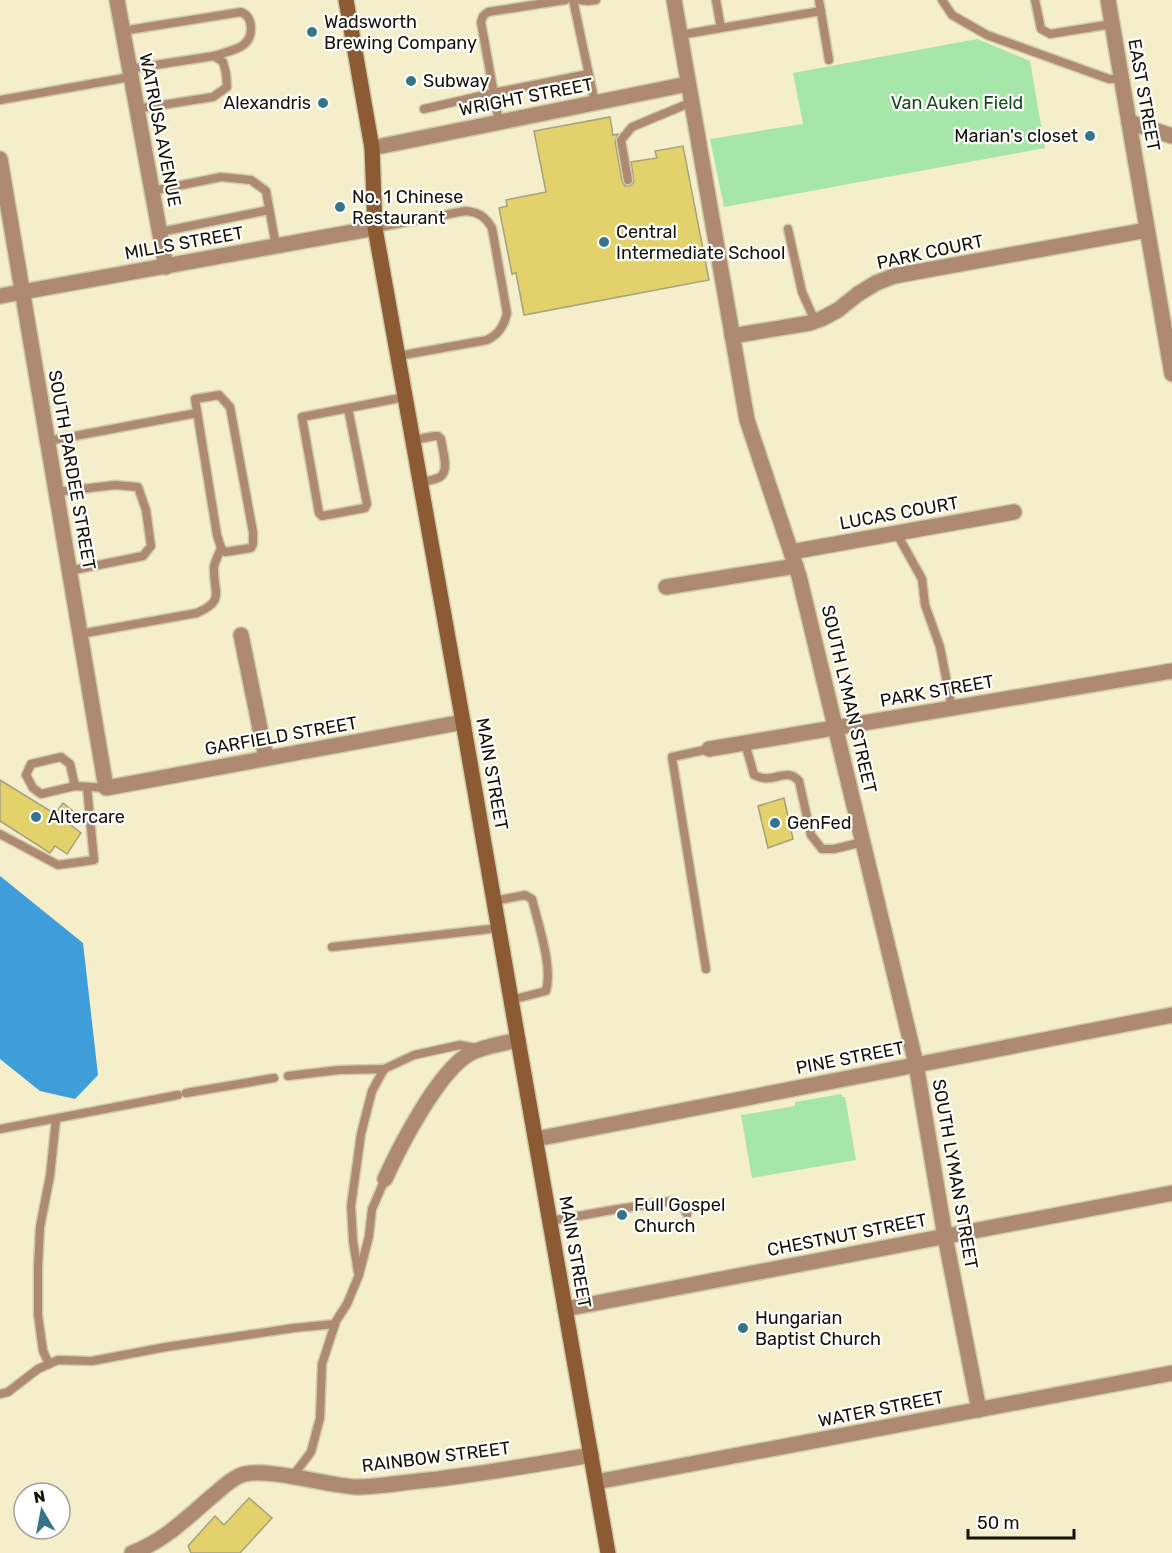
<svg xmlns="http://www.w3.org/2000/svg" width="1172" height="1553" viewBox="0 0 1172 1553" font-family="Rubik,sans-serif">
	<style>
		.green { fill: #a6e6a9 }
		.water { fill: #3f9dd9 }
		.building { fill: #e3d16b; stroke: #a6a17f; stroke-width: 1.5 }
		.lines { fill: none; stroke-linecap: round; stroke-linejoin: round }
		.lane-casing { stroke: #d0cbab; stroke-width: 11 }
		.street-casing { stroke: #d0cbab; stroke-width: 18 }
		.secondary-casing { stroke: #d0cbab; stroke-width: 18 }
		.lane { stroke: #ad8a71; stroke-width: 8 }
		.street { stroke: #ad8a71; stroke-width: 15 }
		.secondary { stroke: #8c5a33; stroke-width: 15 }
		.poi-dot { fill: #36748a; stroke: #fff; stroke-width: 2 }
		.labels { text-anchor: middle; dominant-baseline: central; stroke-width: 4.5; stroke-linejoin: round; paint-order: stroke }
		.poi-label { font-size: 18px; fill: #151306; stroke: #fff; text-anchor: start }
		.street-label { font-size: 18px; fill: #151306; stroke: #fff }
		.park-label { font-size: 18px; fill: #14491b; stroke: #fff }
	</style>
	<rect width="100%" height="100%" fill="#f4eeca"/>
	<g class="green">
		<polygon points="977,39 1030,61 1045,148 724,207 710,139 803,124 793,73"/>
		<polygon points="841,1094 842,1097 845,1097 856,1160 752,1178 741,1115 795,1106 795,1102"/>
	</g>
	<polygon class="water" points="0,876 83,943 98,1075 75,1099 40,1091 0,1059"/>
	<g class="building">
		<polygon points="610,117 613,135 618,134 615,141 622,181 625,186 630,186 634,182 631,162 657,158 655,151 683,146 709,280 524,315 516,273 512,274 499,208 507,206 506,200 546,192 534,131"/>
		<polygon points="0,780 55,814 63,803 75,813 68,823 81,833 67,854 55,846 50,853 0,821"/>
		<polygon points="784,798 793,839 768,848 758,806"/>
		<polygon points="249,1498 272,1518 240,1553 191,1553 188,1546 215,1516 224,1525"/>
	</g>
	<g class="lines">
		<g class="lane-casing">
			<g id="lane">
				<polyline points="573,0 595,103"/>
				<polyline points="580,0 588,1 596,0"/>
				<polyline points="716,0 721,28 821,11"/>
				<polyline points="819,0 829,60"/>
				<polyline points="942,0 952,15 987,35 1109,79 1121,79"/>
				<polyline points="1035,0 1041,29 1050,34 1112,24"/>
				<path d="M 122,31 L 241,12 C 248,15 250,19 251,27 C 252,49 231,50 214,56"/>
				<polyline points="680,35 721,28"/>
				<polyline points="129,69 214,56 223,62 226,73 227,87 213,97 136,109"/>
				<polyline points="0,100 130,77"/>
				<polyline points="424,109 493,93 588,74"/>
				<polyline points="499,122 481,22 483,16 488,12 565,0"/>
				<polyline points="628,180 621,140 632,127 692,102"/>
				<polyline points="152,191 221,177 251,180 266,191 276,246"/>
				<path d="M 375,228 L 465,211 C 478,212 485,216 492,228 L 507,313 C 504,326 499,334 487,340 L 398,356"/>
				<polyline points="788,229 802,292 815,321"/>
				<polyline points="160,232 269,210"/>
				<polygon points="219,395 230,407 253,532 253,544 251,548 225,552 221,548 217,535 195,399"/>
				<polyline points="348,408 367,504 365,508 322,516 319,513 302,417 405,397"/>
				<path d="M 413,440 L 435,436 L 438,436 L 441,439 C 442,449 450,471 440,477 C 435,480 427,481 421,482"/>
				<polyline points="48,441 197,413"/>
				<polyline points="56,492 115,485 138,487 146,510 151,546 143,556 69,571"/>
				<polyline points="897,534 922,579 925,605 940,647 952,708"/>
				<path d="M 80,634 L 197,613 C 226,600 213,593 214,567 C 215,561 219,554 221,548"/>
				<path d="M 745,743 L 754,775 C 757,776 760,778 764,778 C 778,780 787,768 799,781 L 811,835 L 822,849 L 834,849 L 863,842"/>
				<polyline points="75,786 41,794 33,788 26,775 31,764 61,757 70,764 75,786 106,788"/>
				<polyline points="0,834 58,865 94,860 87,787"/>
				<path d="M 494,901 L 525,895 L 532,899 C 538,923 553,967 546,991 L 511,1000"/>
				<polyline points="332,947 499,928"/>
				<polyline points="706,969 672,757 709,749"/>
				<polyline points="288,1076 339,1070 384,1069"/>
				<polyline points="186,1093 274,1078"/>
				<polyline points="0,1129 178,1095"/>
				<polyline points="550,1221 618,1209 672,1201 683,1207 687,1214"/>
				<polyline points="358,1272 353,1241 351,1206 361,1134 372,1091 384,1069 414,1055 460,1045 476,1048"/>
				<polyline points="49,1364 43,1351 38,1315 38,1268 40,1227 50,1176 56,1119"/>
				<polyline points="0,1394 8,1392 38,1369 58,1360 92,1361 166,1347 294,1328 335,1324"/>
				<polyline points="292,1477 311,1452 320,1418 322,1364 336,1321 347,1304 359,1275 369,1236 372,1209 385,1179"/>
			</g>
		</g>
		<g class="street-casing">
			<g id="street">
				<polyline points="117,0 166,267"/>
				<polyline points="674,0 747,420 799,576 916,1064 945,1236 979,1410"/>
				<polyline points="1108,0 1172,374"/>
				<polyline points="1129,122 1172,136"/>
				<polyline points="372,148 688,84"/>
				<polyline points="0,159 106,788 463,722"/>
				<polyline points="0,296 375,228"/>
				<polyline points="732,336 810,323 821,319 838,310 858,294 876,283 894,276 1147,230"/>
				<polyline points="791,552 1014,512"/>
				<polyline points="666,587 796,566"/>
				<polyline points="241,635 266,758"/>
				<polyline points="709,749 1172,671"/>
				<polyline points="536,1139 1172,1015"/>
				<path d="M 385,1179 C 400,1146 438,1072 469,1054 C 483,1046 502,1044 518,1040"/>
				<polyline points="565,1309 1172,1193"/>
				<polyline points="596,1482 1172,1373"/>
				<path d="M 132,1553 C 162,1542 186,1519 210,1498 C 219,1491 228,1481 239,1476 C 262,1465 327,1486 356,1487 C 377,1487 399,1483 419,1481 C 477,1475 534,1465 591,1455"/>
			</g>
		</g>
		<g class="secondary-casing">
			<polyline id="secondary" points="346,0 372,148 375,228 463,722 518,1040 608,1553"/>
		</g>
		<use href="#lane" class="lane"/>
		<use href="#street" class="street"/>
		<use href="#secondary" class="secondary"/>
	</g>
	<g class="poi-dot">
		<circle cx="312" cy="32" r="6"/>
		<circle cx="411" cy="81" r="6"/>
		<circle cx="323" cy="103" r="6"/>
		<circle cx="1090" cy="136" r="6"/>
		<circle cx="340" cy="207" r="6"/>
		<circle cx="604" cy="242" r="6"/>
		<circle cx="36" cy="817" r="6"/>
		<circle cx="775" cy="823" r="6"/>
		<circle cx="622" cy="1215" r="6"/>
		<circle cx="743" cy="1328" r="6"/>
	</g>
	<g class="labels">
		<g class="poi-label">
			<text x="324" y="22">Wadsworth<tspan x="324" dy="21">Brewing Company</tspan></text>
			<text x="423" y="81">Subway</text>
			<text x="311" y="103" text-anchor="end">Alexandris</text>
			<text x="1078" y="136" text-anchor="end">Marian's closet</text>
			<text x="352" y="197">No. 1 Chinese<tspan x="352" dy="21">Restaurant</tspan></text>
			<text x="616" y="232">Central<tspan x="616" dy="21">Intermediate School</tspan></text>
			<text x="48" y="817">Altercare</text>
			<text x="787" y="823">GenFed</text>
			<text x="634" y="1205">Full Gospel<tspan x="634" dy="21">Church</tspan></text>
			<text x="755" y="1318">Hungarian<tspan x="755" dy="21">Baptist Church</tspan></text>
		</g>
		<g class="street-label">
			<text transform="translate(1144 95) rotate(80)">EAST STREET</text>
			<text transform="translate(526 97) rotate(-11)">WRIGHT STREET</text>
			<text transform="translate(160 130) rotate(79)">WATRUSA AVENUE</text>
			<text transform="translate(184 243) rotate(-10)">MILLS STREET</text>
			<text transform="translate(930 252) rotate(-12)">PARK COURT</text>
			<text transform="translate(72 470) rotate(80)">SOUTH PARDEE STREET</text>
			<text transform="translate(899 513) rotate(-10)">LUCAS COURT</text>
			<text transform="translate(937 691) rotate(-10)">PARK STREET</text>
			<text transform="translate(849 699) rotate(77)">SOUTH LYMAN STREET</text>
			<text transform="translate(281 736) rotate(-10)">GARFIELD STREET</text>
			<text transform="translate(492 774) rotate(80)">MAIN STREET</text>
			<text transform="translate(850 1058) rotate(-11)">PINE STREET</text>
			<text transform="translate(955 1174) rotate(80)">SOUTH LYMAN STREET</text>
			<text transform="translate(847 1235) rotate(-11)">CHESTNUT STREET</text>
			<text transform="translate(575 1252) rotate(80)">MAIN STREET</text>
			<text transform="translate(881 1409) rotate(-11)">WATER STREET</text>
			<text transform="translate(436 1457) rotate(-7)">RAINBOW STREET</text>
		</g>
		<g class="park-label">
			<text x="957" y="103">Van Auken Field</text>
		</g>
	</g>
	<g transform="translate(42 1511) rotate(350)"><circle r="28" fill="#ffffff" stroke="#a1a19b" stroke-width="1.5"/>
	<path d="M0-4.5L10 22L0 15L-10 22Z" fill="#36748a"/>
	<text y="-9" font-size="16" font-weight="bold" text-anchor="middle" fill="#151306">N</text>
	</g>
	<path d="M968 1529v9h106v-9" fill="none" stroke="#151306" stroke-width="3"/>
	<text x="977" y="1529" font-size="18" fill="#151306" stroke="#ffffff" stroke-width="4.5" paint-order="stroke">50 m</text>
</svg>
